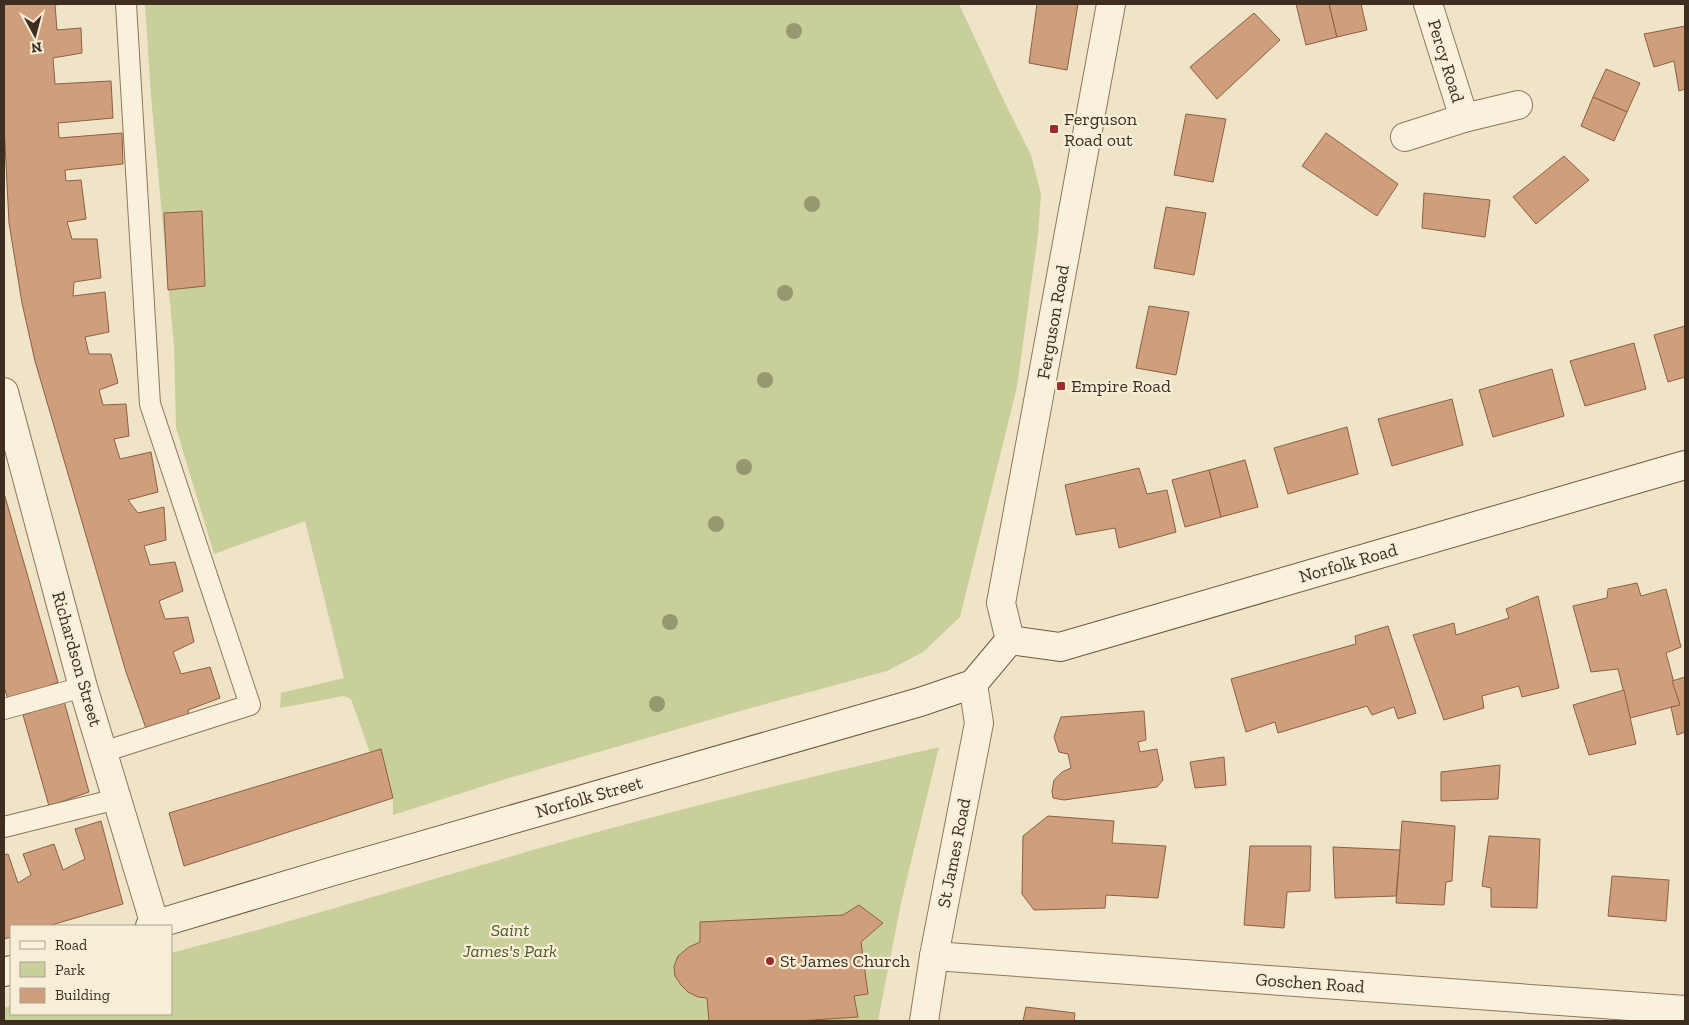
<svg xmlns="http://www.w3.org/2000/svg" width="1689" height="1025" viewBox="0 0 1689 1025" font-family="'Zilla Slab',serif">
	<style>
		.green { fill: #c9cf9b }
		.building { fill: #cf9f7d; stroke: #8d5f41 }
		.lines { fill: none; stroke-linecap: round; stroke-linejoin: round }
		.lane-casing { stroke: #8d765c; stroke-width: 22 }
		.street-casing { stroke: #8d765c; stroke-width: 30 }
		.secondary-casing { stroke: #6f573f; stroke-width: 30 }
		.lane { stroke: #faf1dc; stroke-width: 20 }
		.street { stroke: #faf1dc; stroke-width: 28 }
		.secondary { stroke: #faf1dc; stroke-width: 28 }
		.tree { fill: #96986f }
		.poi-dot { fill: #9e2a2b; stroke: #f7eed8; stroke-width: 2 }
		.labels { text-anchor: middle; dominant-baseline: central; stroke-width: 4.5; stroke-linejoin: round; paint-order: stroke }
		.street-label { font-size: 18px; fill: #3d2e20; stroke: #f7eed8 }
		.poi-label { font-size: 18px; fill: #3d2e20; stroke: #f7eed8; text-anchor: start }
		.park-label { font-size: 18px; font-style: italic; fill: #4d5a26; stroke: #f7eed8 }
	</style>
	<rect width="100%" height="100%" fill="#f0e4c8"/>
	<g class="green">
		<polygon points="145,4 959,4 1006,105 1031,155 1041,194 1038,235 1017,387 960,617 923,652 887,671 747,709 509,778 393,815 393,798 370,753 351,699 344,696 280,708 281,693 344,678 305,521 214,554 176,428 174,346 151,97"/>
		<path d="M 939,747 L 901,903 L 878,1021 L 4,1021 L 4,1008 L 11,1006 L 11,1014 L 171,1014 L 171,953 C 312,917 450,873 590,834 C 706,802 822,774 939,747 Z"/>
	</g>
	<g class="building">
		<polygon points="4,4 63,4 55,5 57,30 81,28 82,53 53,58 55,84 111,81 113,118 58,123 59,138 122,133 123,164 65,170 66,181 81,180 86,219 67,222 72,239 97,239 101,278 74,282 73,296 105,292 109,332 85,337 89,354 111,354 118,383 99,390 103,405 126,404 129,436 114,439 120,459 151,452 158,492 128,500 138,513 164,507 166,540 144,546 150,565 175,562 183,591 159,601 165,619 188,617 194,642 173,652 181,674 210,667 220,698 188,710 189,717 147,731 126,672 35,361 22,303 9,223 4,124"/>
		<polygon points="1037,4 1078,4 1067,70 1029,63"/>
		<polygon points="1296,4 1329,4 1337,37 1306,45"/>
		<polygon points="1329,4 1361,4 1367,30 1337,37"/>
		<polygon points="1254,13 1280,40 1217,99 1190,67"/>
		<polygon points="1685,26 1685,89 1679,91 1674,61 1654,67 1644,34"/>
		<polygon points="1606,69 1640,83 1627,112 1593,97"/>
		<polygon points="1593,97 1627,112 1614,141 1581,126"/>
		<polygon points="1186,114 1226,119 1213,182 1174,175"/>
		<polygon points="1326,133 1398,184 1377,216 1302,166"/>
		<polygon points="1564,156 1589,180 1536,224 1513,197"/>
		<polygon points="1424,193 1490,200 1485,237 1422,228"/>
		<polygon points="1166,207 1206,213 1194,275 1154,268"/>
		<polygon points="202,211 205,286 168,290 164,213"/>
		<polygon points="1149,306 1189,312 1176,375 1136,368"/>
		<polygon points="1685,326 1685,377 1668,382 1654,335"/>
		<polygon points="1634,343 1646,389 1585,406 1570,361"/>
		<polygon points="1552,369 1564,416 1493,437 1479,390"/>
		<polygon points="1452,399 1463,445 1392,466 1378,419"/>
		<polygon points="1347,427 1358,474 1288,494 1274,448"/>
		<polygon points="1245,460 1258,507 1221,517 1209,470"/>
		<polygon points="1139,468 1147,494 1167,490 1176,532 1119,548 1115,528 1076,535 1065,485"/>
		<polygon points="1209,470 1221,517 1185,527 1172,480"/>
		<polygon points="4,493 58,682 9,702 4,687"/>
		<polygon points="1637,583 1641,596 1666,589 1681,647 1666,653 1680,705 1630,718 1618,669 1591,672 1573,606 1607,598 1608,589"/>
		<polygon points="1538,596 1559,688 1522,697 1519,686 1482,696 1484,708 1444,720 1413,635 1454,623 1456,635 1509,618 1506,609"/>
		<polygon points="1388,626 1416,713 1398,719 1394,707 1372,715 1367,706 1278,733 1275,722 1246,732 1231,679 1356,644 1355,636"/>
		<polygon points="1685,677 1685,732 1677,735 1671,707 1680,705 1672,681"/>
		<polygon points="1624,690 1636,744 1589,755 1573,705"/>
		<polygon points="64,701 89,792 49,806 23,715"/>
		<polygon points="1144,711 1146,740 1138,742 1140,752 1157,749 1163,780 1157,787 1064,800 1053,798 1052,791 1054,780 1062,772 1071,768 1068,754 1059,752 1054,737 1061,717"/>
		<polygon points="381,749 393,798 184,866 169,813"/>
		<polygon points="1224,757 1226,785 1195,788 1190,762"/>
		<polygon points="1500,765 1498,799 1441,801 1441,772"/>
		<polygon points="1048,816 1114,821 1112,843 1166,846 1158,898 1106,895 1105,908 1034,910 1022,894 1023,836"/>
		<polygon points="101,821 123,904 48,926 11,926 11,937 4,939 4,855 8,854 18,883 31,875 23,854 54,844 63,870 85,859 75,829"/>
		<polygon points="1402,821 1455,826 1452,881 1446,882 1444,905 1396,903"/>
		<polygon points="1489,836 1540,839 1537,908 1491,907 1491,888 1482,886"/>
		<polygon points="1250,846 1311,846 1310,891 1287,892 1284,928 1244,925"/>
		<polygon points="1333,847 1400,850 1396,896 1335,898"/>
		<polygon points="1612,876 1669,880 1666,921 1608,916"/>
		<polygon points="859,905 883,923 861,942 868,994 854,996 858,1017 798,1021 709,1021 707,998 698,997 688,992 681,985 675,976 674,966 678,956 689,947 700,942 700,922 843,915"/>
		<polygon points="1026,1007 1075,1013 1074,1021 1023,1021"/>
	</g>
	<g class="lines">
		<g class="lane-casing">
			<g id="lane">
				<polyline points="4,709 83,687"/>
				<polyline points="103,752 250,705 150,404 126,4"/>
				<polyline points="4,827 117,799"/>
			</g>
		</g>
		<g class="street-casing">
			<g id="street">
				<polyline points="1428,4 1464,118"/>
				<polyline points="1405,137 1464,118 1518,105"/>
				<polyline points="4,392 83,687 155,925"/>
				<polyline points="1010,640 1001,603 1111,4"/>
				<polyline points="934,956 1685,1010"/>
				<polyline points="924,1021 934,956 979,723 973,684"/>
			</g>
		</g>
		<g class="secondary-casing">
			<g id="secondary">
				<polyline points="150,926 337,870 920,702 973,684 1010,640 1060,647 1685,465"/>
				<polyline points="4,972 11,970"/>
			</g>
		</g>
		<use href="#lane" class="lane"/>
		<use href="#street" class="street"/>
		<use href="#secondary" class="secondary"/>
	</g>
	<g class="tree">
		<circle cx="794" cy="31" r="8"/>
		<circle cx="812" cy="204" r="8"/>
		<circle cx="785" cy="293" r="8"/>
		<circle cx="765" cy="380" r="8"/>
		<circle cx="744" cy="467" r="8"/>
		<circle cx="716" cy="524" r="8"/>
		<circle cx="670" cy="622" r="8"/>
		<circle cx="657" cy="704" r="8"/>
	</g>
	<g class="poi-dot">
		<rect x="1049" y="124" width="10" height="10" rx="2.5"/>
		<rect x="1056" y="381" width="10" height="10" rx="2.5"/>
		<circle cx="770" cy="961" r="5"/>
	</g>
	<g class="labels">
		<g class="street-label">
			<text transform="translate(1446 61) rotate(73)">Percy Road</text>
			<text transform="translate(1053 322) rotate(-80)">Ferguson Road</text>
			<text transform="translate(1348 563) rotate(-16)">Norfolk Road</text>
			<text transform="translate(77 659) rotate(74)">Richardson Street</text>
			<text transform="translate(589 797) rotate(-16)">Norfolk Street</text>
			<text transform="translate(954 853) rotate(-79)">St James Road</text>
			<text transform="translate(1310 983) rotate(4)">Goschen Road</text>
		</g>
		<g class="poi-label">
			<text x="1064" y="119">Ferguson<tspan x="1064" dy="21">Road out</tspan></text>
			<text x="1071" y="386">Empire Road</text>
			<text x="780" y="961">St James Church</text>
		</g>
		<g class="park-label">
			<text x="510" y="930">Saint<tspan x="510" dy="21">James's Park</tspan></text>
		</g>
	</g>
	<rect width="1689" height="1025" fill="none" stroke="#3d2e20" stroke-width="10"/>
	<rect x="10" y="925" width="162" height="90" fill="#f7eed8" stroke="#ada18e"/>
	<rect x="20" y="941" width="25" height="8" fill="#faf1dc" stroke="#ada18e"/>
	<text x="55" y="950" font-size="15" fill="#3d2e20">Road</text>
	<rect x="20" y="962" width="25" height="15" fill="#c9cf9b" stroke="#ada18e"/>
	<text x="55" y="975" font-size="15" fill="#3d2e20">Park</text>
	<rect x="20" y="988" width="25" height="15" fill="#cf9f7d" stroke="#ada18e"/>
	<text x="55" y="1000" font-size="15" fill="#3d2e20">Building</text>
	<g transform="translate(35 35) rotate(173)" stroke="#f7eed8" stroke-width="4" paint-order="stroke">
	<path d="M0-4L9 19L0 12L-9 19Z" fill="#3d2e20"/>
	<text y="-8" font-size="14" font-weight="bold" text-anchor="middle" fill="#3d2e20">N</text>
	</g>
</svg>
